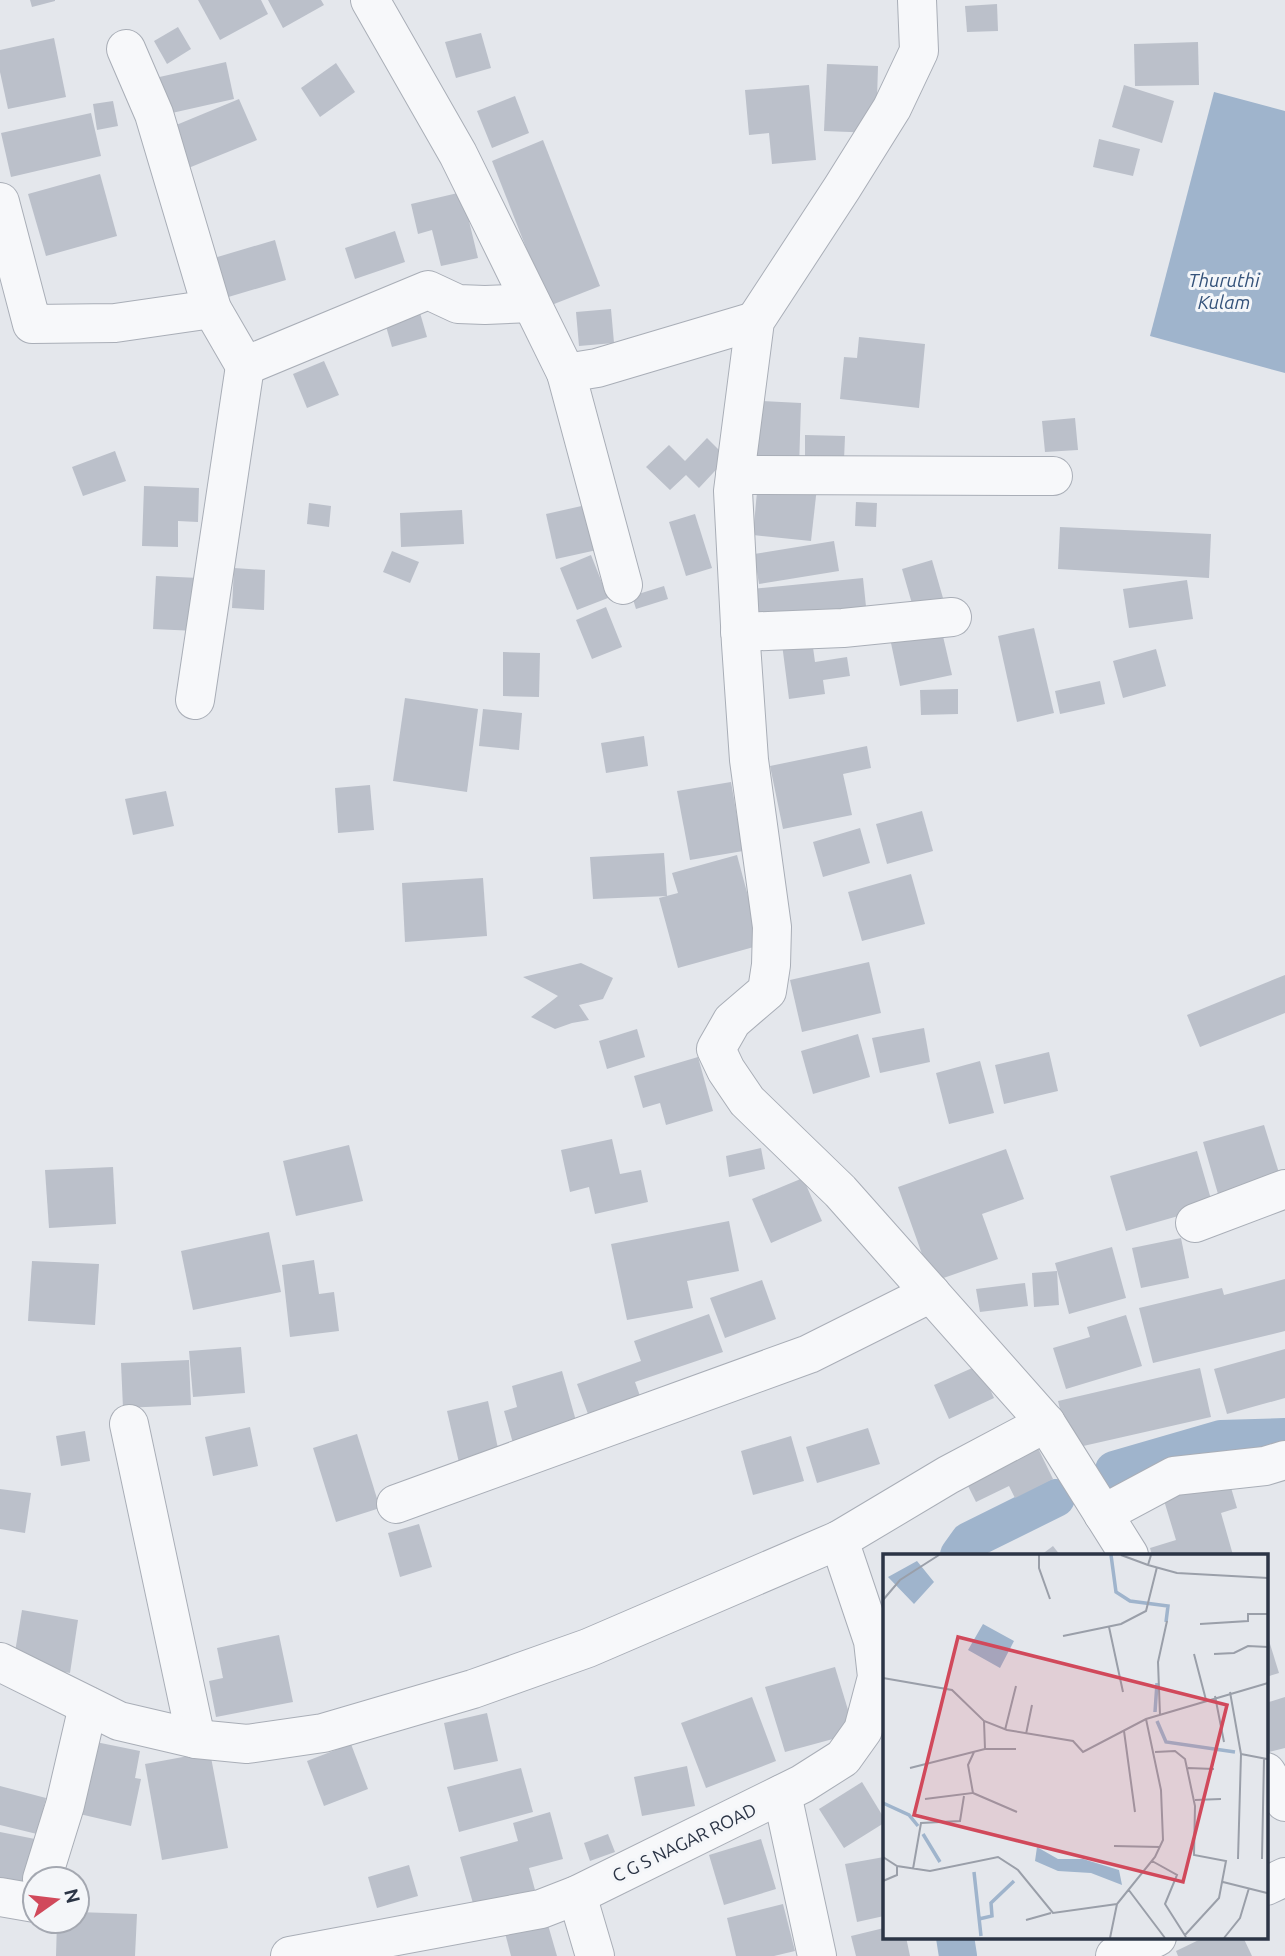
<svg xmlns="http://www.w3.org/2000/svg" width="1285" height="1956" viewBox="0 0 1285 1956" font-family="Ubuntu,sans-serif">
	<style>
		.water { fill: #9fb4cc }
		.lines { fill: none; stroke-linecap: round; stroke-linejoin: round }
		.canal { stroke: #9fb4cc; stroke-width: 38 }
		.building { fill: #bbc0ca }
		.minor-casing { stroke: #a9aeb7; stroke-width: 40 }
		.minor { stroke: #f7f8fa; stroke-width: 38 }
		.labels { text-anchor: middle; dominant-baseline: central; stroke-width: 6; stroke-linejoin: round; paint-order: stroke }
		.street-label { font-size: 18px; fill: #2b3445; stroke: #f4f6f9 }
		.water-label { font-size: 19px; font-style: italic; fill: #34527a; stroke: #f4f6f9 }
		.inset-river { fill: none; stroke: #9fb4cc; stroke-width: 3.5 }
		.inset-road { fill: none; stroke: #9a9fa9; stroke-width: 2 }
		.view { fill: #d1495b; fill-opacity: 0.15; stroke: #d1495b; stroke-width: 3.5 }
		.inset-edge { fill: none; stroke: #2b3445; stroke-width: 3.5 }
	</style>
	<rect width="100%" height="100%" fill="#e4e7ec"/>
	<polygon class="water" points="1214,92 1285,111 1285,373 1150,336"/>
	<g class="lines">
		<g class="canal">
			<polyline points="1114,1470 1221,1439 1285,1437"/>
			<polyline points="959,1555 969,1541 1056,1498"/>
			<polyline points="955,1937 958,1956"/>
		</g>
	</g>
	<g class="building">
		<polygon points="30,0 55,0 55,1 32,7"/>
		<polygon points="198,0 261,0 268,14 220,40"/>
		<polygon points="268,0 321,0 324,5 283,28"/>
		<polygon points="997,4 998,31 967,32 965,6"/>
		<polygon points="178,27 191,49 167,64 154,41"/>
		<polygon points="481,33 491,68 456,78 445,42"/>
		<polygon points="54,38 66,97 8,109 0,72 0,50"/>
		<polygon points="1198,42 1199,85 1135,86 1134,44"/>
		<polygon points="226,62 234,99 163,115 155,78"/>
		<polygon points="336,63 355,92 320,117 301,88"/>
		<polygon points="827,64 878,66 876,133 824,131"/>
		<polygon points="809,85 816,160 772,164 769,133 749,135 745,90"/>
		<polygon points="1124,85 1174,101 1162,143 1112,127"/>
		<polygon points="515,96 529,133 492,148 477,111"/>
		<polygon points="239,99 257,140 186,169 169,128"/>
		<polygon points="113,101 118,126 97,130 93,104"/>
		<polygon points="91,113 101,156 11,177 1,133"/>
		<polygon points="1099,139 1140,149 1133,176 1093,167"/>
		<polygon points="543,140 600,286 549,306 492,161"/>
		<polygon points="100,174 117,236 46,256 28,194"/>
		<polygon points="462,192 478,258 441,266 432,230 418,234 411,204"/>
		<polygon points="395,231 405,262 355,279 345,248"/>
		<polygon points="275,240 286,280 225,298 214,258"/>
		<polygon points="418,306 427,337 392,347 383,316"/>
		<polygon points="611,309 614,343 579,346 576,312"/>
		<polygon points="859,337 925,344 919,408 840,399 844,357 857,358"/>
		<polygon points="324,361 339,395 307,408 293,374"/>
		<polygon points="760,401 801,403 799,468 744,466"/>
		<polygon points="1075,418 1078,450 1045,452 1042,421"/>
		<polygon points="805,435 845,436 844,460 805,459"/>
		<polygon points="707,438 727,458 699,488 686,475 670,490 646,467 669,445 685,461"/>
		<polygon points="115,451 126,481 83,496 72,467"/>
		<polygon points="758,481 817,487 811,541 753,535"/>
		<polygon points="144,486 199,488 198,522 178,521 178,547 142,546"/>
		<polygon points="856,502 877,503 876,527 855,526"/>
		<polygon points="309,503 331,506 329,527 307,524"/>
		<polygon points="586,505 597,550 556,559 546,514"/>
		<polygon points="462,510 464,544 401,547 400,513"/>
		<polygon points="695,514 712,568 686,576 669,522"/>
		<polygon points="1060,527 1211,534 1209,578 1058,569"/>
		<polygon points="834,541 839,571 759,584 754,554"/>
		<polygon points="392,551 419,562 410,583 383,572"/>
		<polygon points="591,555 608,598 577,610 560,568"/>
		<polygon points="932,560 943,598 913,607 902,569"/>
		<polygon points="234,568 265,570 264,610 232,608"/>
		<polygon points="156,576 199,578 196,631 153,629"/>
		<polygon points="863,578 867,616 755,627 752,589"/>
		<polygon points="1187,580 1193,619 1129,628 1123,589"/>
		<polygon points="664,586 668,599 636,609 632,596"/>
		<polygon points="606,607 622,647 592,659 576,620"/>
		<polygon points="1034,628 1054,713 1017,722 998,636"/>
		<polygon points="942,632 952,675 900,686 891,643"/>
		<polygon points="812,640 815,662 847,657 850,676 823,680 825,694 789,699 782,644"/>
		<polygon points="1156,649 1166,686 1123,698 1113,661"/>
		<polygon points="503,652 540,653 539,697 503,696"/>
		<polygon points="1100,681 1105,704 1060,714 1055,691"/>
		<polygon points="958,689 958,714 921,715 920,690"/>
		<polygon points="405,698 478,709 467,792 393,781"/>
		<polygon points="483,709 522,713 519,750 479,746"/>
		<polygon points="644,736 648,766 606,773 601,743"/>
		<polygon points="867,746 871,768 843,774 852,815 783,829 770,766"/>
		<polygon points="731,782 743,851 690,860 677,791"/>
		<polygon points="370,785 374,830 338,833 335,788"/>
		<polygon points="166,791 174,826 133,835 125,799"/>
		<polygon points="922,811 933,851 887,864 876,824"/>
		<polygon points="860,828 870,863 823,877 813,842"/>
		<polygon points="664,853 667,896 593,899 590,857"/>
		<polygon points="737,855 761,945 678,968 659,898 678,893 672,873"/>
		<polygon points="911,874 925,924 862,941 848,892"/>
		<polygon points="483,878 487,936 405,942 402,883"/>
		<polygon points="869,962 881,1013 802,1032 790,980"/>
		<polygon points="581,963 613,978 603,999 579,1005 589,1020 572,1023 555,1029 531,1017 558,996 523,977"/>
		<polygon points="1285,975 1285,1013 1200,1047 1187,1015"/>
		<polygon points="924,1028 930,1062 880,1073 872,1038"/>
		<polygon points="637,1029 645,1057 607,1069 599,1041"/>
		<polygon points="858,1034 870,1077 813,1094 801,1051"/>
		<polygon points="1049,1052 1058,1091 1004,1104 995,1065"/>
		<polygon points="698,1057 713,1111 666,1125 660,1103 643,1108 634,1076"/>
		<polygon points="980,1061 994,1113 949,1124 936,1073"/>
		<polygon points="1264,1125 1280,1176 1218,1194 1203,1142"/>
		<polygon points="612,1139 620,1174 641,1170 648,1202 595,1214 589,1187 570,1192 561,1150"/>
		<polygon points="349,1145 363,1201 296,1216 283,1161"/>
		<polygon points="761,1148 765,1169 729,1177 726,1156"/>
		<polygon points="1006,1149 1024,1199 982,1214 998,1259 932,1282 898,1187"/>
		<polygon points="1197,1151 1213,1206 1126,1231 1110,1176"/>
		<polygon points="113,1167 116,1224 49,1228 45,1170"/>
		<polygon points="803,1178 822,1221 771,1243 752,1199"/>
		<polygon points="729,1221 739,1271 687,1281 693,1308 627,1320 611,1244"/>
		<polygon points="269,1232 281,1292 193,1310 181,1251"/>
		<polygon points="1181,1238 1189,1278 1141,1288 1132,1248"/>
		<polygon points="1112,1247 1126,1298 1069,1314 1055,1263"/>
		<polygon points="314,1260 319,1294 334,1292 339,1331 290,1337 282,1265"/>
		<polygon points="32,1261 99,1264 95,1325 28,1321"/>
		<polygon points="1057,1271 1059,1305 1034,1307 1032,1273"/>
		<polygon points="1285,1279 1285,1331 1153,1363 1139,1308 1222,1288 1224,1295"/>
		<polygon points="762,1280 776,1319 725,1338 710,1298"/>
		<polygon points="1025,1283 1028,1306 980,1312 976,1289"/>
		<polygon points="709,1314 723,1352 635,1382 640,1396 588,1414 577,1384 641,1361 634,1341"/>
		<polygon points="1126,1315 1142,1366 1066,1389 1053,1348 1090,1337 1087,1327"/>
		<polygon points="241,1347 245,1393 193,1397 189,1351"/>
		<polygon points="1285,1349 1285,1398 1227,1414 1214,1369"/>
		<polygon points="189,1360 191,1405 123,1408 121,1363"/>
		<polygon points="979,1365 994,1398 949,1419 934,1385"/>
		<polygon points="1200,1368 1211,1417 1070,1449 1058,1401"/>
		<polygon points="562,1371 578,1428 514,1447 504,1411 517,1407 512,1386"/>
		<polygon points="488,1401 500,1458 460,1467 447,1411"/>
		<polygon points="250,1427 258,1466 213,1476 205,1437"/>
		<polygon points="868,1428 880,1464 817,1483 806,1447"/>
		<polygon points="85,1431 90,1461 61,1466 56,1436"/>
		<polygon points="357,1434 380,1508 336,1522 313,1448"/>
		<polygon points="791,1436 804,1481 753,1495 741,1451"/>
		<polygon points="1034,1440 1053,1479 1015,1498 1009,1486 976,1502 963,1476"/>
		<polygon points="1227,1474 1237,1508 1221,1513 1233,1555 1152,1555 1150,1548 1176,1540 1162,1494"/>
		<polygon points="0,1489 31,1493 25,1533 0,1529"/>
		<polygon points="419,1524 432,1567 400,1577 388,1533"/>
		<polygon points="1053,1546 1060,1555 1041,1555"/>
		<polygon points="22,1610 78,1620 70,1673 13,1664"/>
		<polygon points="1266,1631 1279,1673 1266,1677"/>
		<polygon points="279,1635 293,1702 216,1717 209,1681 223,1678 217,1648"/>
		<polygon points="835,1667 855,1733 785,1752 765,1687"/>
		<polygon points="752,1697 776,1761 706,1788 681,1723"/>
		<polygon points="1285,1697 1285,1748 1269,1752 1266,1743 1266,1703"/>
		<polygon points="487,1713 498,1761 454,1770 444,1723"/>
		<polygon points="86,1740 140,1751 135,1778 141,1779 131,1826 71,1812"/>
		<polygon points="351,1744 368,1789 324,1806 307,1761"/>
		<polygon points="210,1752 228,1848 162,1860 145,1764"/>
		<polygon points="687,1766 695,1806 642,1816 634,1777"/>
		<polygon points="521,1768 533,1812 459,1832 447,1787"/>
		<polygon points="862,1782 884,1818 884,1823 844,1848 819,1809"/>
		<polygon points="0,1786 46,1798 37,1834 0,1825"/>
		<polygon points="550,1812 563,1859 529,1868 535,1890 474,1907 460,1857 518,1841 513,1823"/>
		<polygon points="0,1832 35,1839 26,1887 0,1882"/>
		<polygon points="608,1834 615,1852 590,1861 584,1843"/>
		<polygon points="761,1839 776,1889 724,1905 709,1855"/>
		<polygon points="884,1857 884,1916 857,1922 845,1864"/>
		<polygon points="409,1865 418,1896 377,1908 368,1877"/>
		<polygon points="783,1904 795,1951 774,1956 736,1956 727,1918"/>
		<polygon points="77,1912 137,1914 135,1956 56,1956 57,1921 77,1921"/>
		<polygon points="546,1918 557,1956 511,1956 504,1929"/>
		<polygon points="884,1928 884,1937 906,1937 910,1956 856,1956 851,1936"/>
		<polygon points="1205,1937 1243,1937 1252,1956 1178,1956 1176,1951"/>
	</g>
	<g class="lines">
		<g class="minor-casing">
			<g id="minor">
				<polyline points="370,0 458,154 566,373 597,368 755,321"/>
				<polyline points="917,0 919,51 892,108 842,188 755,321 733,491 741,644 749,760 772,927 771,965 767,991 732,1021 716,1049 726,1070 747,1101 840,1191 1046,1423 1129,1555"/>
				<polyline points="126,49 154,114 212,309 245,366 428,290 458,304 485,305 531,303"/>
				<polyline points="0,202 32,324 115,323 212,309"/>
				<polyline points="566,373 623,585"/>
				<polyline points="735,475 1053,476"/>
				<polyline points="740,632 843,628 952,617"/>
				<polyline points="195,700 245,366"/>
				<polyline points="1195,1223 1285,1189"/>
				<polyline points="129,1424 196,1739"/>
				<polyline points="396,1504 809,1354 931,1293"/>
				<polyline points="1103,1514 1174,1476 1265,1466 1285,1460"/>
				<polyline points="0,1662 119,1721 196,1739 247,1744 323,1733 473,1689 588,1648 839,1540 948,1475 1046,1423"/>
				<polyline points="1266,1772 1285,1802"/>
				<polyline points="782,1794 817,1956"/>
				<polyline points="42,1879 65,1805 88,1706"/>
				<polyline points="1266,1886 1285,1877"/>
				<polyline points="577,1895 595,1956"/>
				<polyline points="0,1897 35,1903 35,1901"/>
				<polyline points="290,1956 541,1909 577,1895 802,1784 843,1758 863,1730 877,1677 873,1641 839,1540"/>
				<polyline points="1115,1956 1157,1937"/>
			</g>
		</g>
		<use href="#minor" class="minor"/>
	</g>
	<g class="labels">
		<g class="street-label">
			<text transform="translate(684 1842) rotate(-26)">C G S NAGAR ROAD</text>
		</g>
		<g class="water-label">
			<text x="1224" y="280">Thuruthi<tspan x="1224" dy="22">Kulam</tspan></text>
		</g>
	</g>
	<g transform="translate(883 1554)">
		<rect width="385" height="385" fill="#e4e7ec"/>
		<path d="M 34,7 L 51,28 L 31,50 L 5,23 ZM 100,70 L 131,87 L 117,114 L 85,96 ZM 154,293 L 175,305 L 200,305 L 236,316 L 239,331 L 208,319 L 175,317 L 152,307 Z" fill="#9fb4cc"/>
		<path class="inset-river" d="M 228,1 L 233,38 L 247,47 L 285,52 L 283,68M 272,158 L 274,129M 274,167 L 283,188 L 352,198M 0,249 L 26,261 L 35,272M 40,280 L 57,308M 91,318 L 98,382M 96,365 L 109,362 L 108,349 L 131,327"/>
		<path class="inset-road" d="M 156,1 L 156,14 L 167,45M 238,1 L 265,11M 268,1 L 265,11 L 294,19 L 385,24M 0,46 L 17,26 L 56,1M 317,70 L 365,67 L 365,60 L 385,60M 226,73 L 240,138M 180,82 L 238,70 L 263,57 L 274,13M 311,100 L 323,146M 331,100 L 351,99 L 365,92 L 385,93M 0,124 L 69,136 L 101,167 L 124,176 L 190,187 L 200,198 L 263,165 L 385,129M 347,138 L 358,200 L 355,305M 332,142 L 341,188M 277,161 L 275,108 L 284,67M 122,176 L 133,132M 241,177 L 252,258M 143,180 L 149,151M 102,195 L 133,195M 272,198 L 292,197 L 302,205 L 312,252 L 311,301 L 343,307 L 336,344 L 302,381M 358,200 L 384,205M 27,214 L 102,195 L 101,167M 305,214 L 331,215M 90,239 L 134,258M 42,245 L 90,239 L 85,211 L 91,198M 312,246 L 338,245M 231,292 L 277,293M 0,303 L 14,312 L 47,317 L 115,303 L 135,316 L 170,359 L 234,350M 379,305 L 381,204M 269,307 L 294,321 L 282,350 L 303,383M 30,315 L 38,269 L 77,267 L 81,242M 0,327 L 14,321 L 14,312M 340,328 L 384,339M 245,335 L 282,384M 143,366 L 168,359M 227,384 L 234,350 L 272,303 L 280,286 L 278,236 L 263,165M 341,384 L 357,364 L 366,334"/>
		<path class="view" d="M 75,83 L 344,151 L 300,328 L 31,261 Z"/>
		<rect width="385" height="385" class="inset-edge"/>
	</g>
	<g transform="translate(56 1900) rotate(76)"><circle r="33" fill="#f4f6f9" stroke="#a4a8b1" stroke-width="2"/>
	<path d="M0-5L12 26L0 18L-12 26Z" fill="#d1495b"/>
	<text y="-10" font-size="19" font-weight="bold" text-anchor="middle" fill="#2b3445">N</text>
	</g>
</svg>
